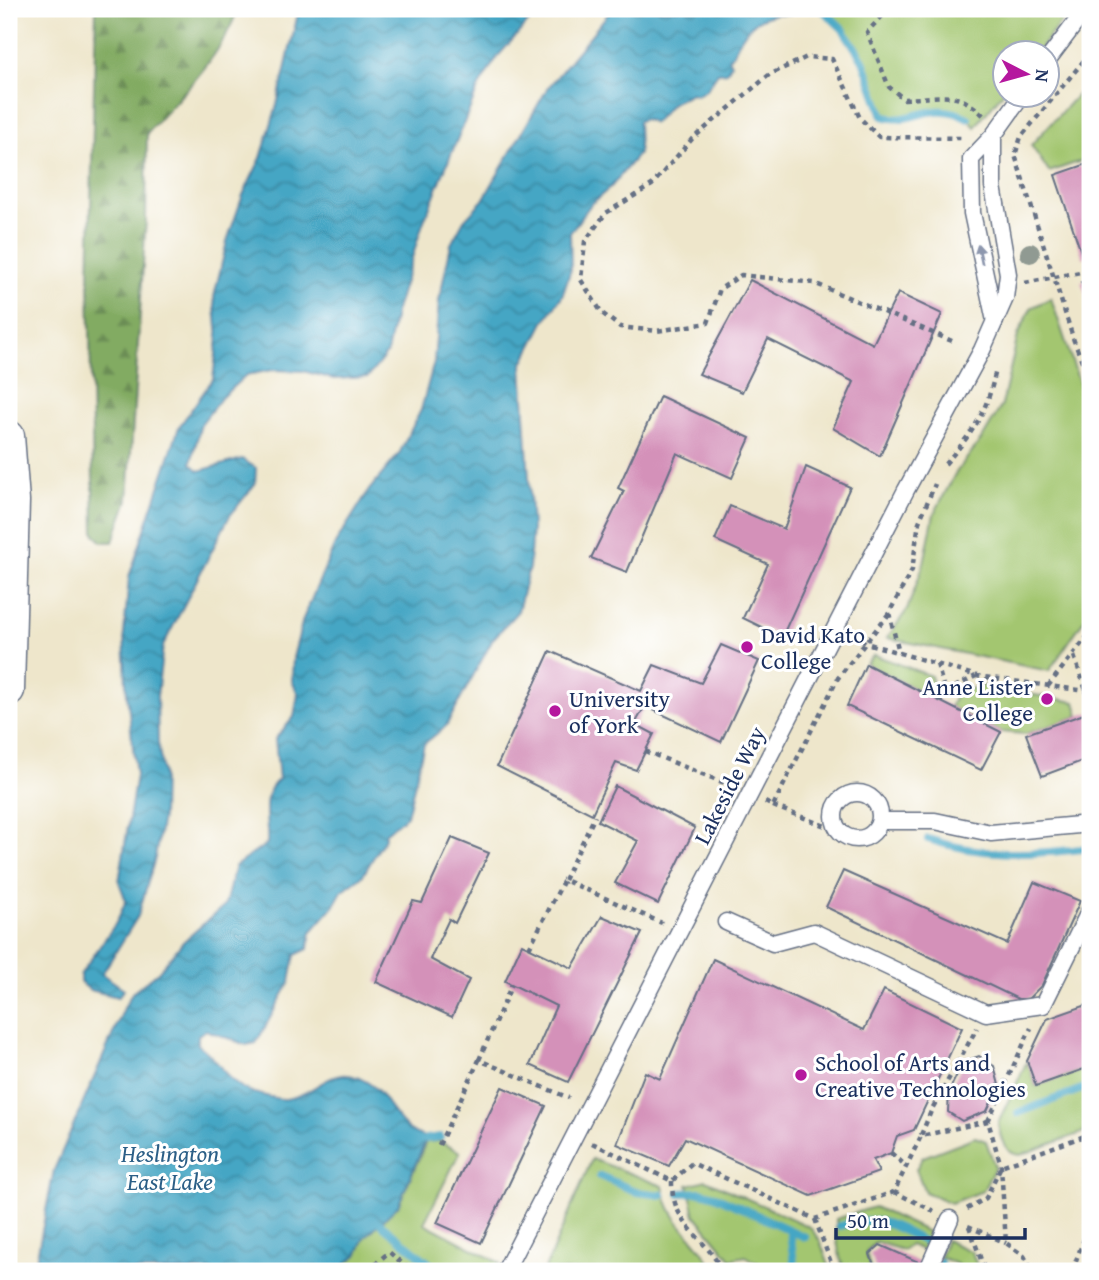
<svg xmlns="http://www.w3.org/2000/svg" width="1099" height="1280" viewBox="0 0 1099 1280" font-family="'Gentium Book Plus',serif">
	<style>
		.green { fill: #a3c66f; stroke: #5f7a66; stroke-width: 2 }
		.forest { fill: url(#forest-firs); stroke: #4e6d60; stroke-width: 2 }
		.water { fill: url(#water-waves); stroke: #306a91; stroke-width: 2 }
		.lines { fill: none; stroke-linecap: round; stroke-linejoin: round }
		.stream { stroke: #45a6c4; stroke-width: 8 }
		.building { fill: #d491b9 }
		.lane-casing { stroke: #656f84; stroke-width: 19 }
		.street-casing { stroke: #656f84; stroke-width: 33 }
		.path { stroke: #656f84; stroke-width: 4.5; stroke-dasharray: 5 5; stroke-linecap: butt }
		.lane { stroke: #fff; stroke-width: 16 }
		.street { stroke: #fff; stroke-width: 30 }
		.tree { fill: #909a92 }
		.oneway { fill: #8d97ae }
		.poi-dot { fill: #b5179e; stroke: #fff; stroke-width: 2.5 }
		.labels { text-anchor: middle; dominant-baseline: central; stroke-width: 6; stroke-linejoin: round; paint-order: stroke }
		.poi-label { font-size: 23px; fill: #1b2f5e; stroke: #fff; text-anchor: start }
		.street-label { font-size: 23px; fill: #1b2f5e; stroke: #fff }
		.water-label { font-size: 24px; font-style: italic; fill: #2c5f87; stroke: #fff }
	</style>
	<defs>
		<pattern id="forest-firs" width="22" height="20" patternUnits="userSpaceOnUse" patternTransform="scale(1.75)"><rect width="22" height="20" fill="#82ab62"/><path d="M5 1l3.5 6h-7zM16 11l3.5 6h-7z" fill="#6a8c54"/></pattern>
		<pattern id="water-waves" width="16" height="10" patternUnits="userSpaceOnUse" patternTransform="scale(1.75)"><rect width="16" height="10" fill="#45a6c4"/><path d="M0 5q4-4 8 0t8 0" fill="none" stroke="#3988a2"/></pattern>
	</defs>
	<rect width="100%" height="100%" fill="#fff"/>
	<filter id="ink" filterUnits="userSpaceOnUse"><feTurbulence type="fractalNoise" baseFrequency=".0143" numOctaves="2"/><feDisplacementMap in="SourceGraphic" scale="14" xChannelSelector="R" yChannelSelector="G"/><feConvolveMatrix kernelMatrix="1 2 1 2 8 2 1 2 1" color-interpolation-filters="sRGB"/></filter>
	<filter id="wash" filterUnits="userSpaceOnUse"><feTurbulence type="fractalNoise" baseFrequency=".00686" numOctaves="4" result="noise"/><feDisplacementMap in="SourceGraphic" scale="28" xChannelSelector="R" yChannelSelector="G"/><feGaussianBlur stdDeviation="1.57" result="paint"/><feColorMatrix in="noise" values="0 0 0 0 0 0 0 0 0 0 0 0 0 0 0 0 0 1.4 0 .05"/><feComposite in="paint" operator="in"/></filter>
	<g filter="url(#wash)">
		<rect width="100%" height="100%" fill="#eee6cb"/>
		<g class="green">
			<path d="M 822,9 L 1071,9 L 1037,52 L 1004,52 L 1004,91 L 975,127 C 946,88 914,128 883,116 L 863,60 L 843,29 Z"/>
			<polygon points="1090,81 1090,158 1049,172 1031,145"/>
			<polygon points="1051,298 1090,415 1090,611 1049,671 887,638 907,610 924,563 934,514 955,474 983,437 1002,405 1018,335 1031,308"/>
			<polygon points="874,655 931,676 933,684 927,695 866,664"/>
			<polygon points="982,686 1075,702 1079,716 1026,734 1001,732 950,707 957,692"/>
			<path d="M 1027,1061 L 1036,1086 L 1090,1067 L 1090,1130 L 1020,1155 C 1004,1154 1000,1137 998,1123 Z"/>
			<polygon points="975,1137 986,1141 995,1167 983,1191 951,1203 925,1192 916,1169 923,1157"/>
			<polygon points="439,1141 460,1152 424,1223 500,1263 498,1271 343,1271 345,1264 357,1255 365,1237 398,1206 426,1142"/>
			<path d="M 592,1159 L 663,1186 C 671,1229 699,1235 713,1270 L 544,1271 Z"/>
			<polygon points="706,1180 810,1227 820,1241 831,1271 771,1271 746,1256 731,1259 695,1215 688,1185"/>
			<path d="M 874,1207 L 937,1236 L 929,1253 L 910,1245 L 902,1250 L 876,1242 L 866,1252 L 871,1271 L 844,1271 C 839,1255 835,1235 836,1219 Z"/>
			<polygon points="946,1240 972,1252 979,1271 960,1271 957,1264 940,1257"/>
		</g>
		<path class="forest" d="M 96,9 L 238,9 C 220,59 182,94 147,133 L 146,219 L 128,500 L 113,542 L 102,542 L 94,533 L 89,281 Z"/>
		<g class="water">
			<polygon points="299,9 540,9 498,56 479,86 423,223 395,313 387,353 368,377 334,379 303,371 273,370 246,375 222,397 201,424 191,463 199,471 242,459 256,468 255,484 229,517 163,646 157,696 158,743 163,774 162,817 155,858 138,916 102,974 124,989 118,997 90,990 80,982 80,975 116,923 126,901 119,882 136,775 126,685 124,634 129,577 179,427 213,379 218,338 214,297 227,241 243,195 261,158 277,105"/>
			<path d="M 612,9 L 797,9 L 789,14 C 765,12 749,22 738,44 C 734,51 735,54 728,58 L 731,64 L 727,72 L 718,73 L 706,90 L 697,95 L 691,93 L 672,103 L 654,123 L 645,119 L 638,121 L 639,153 L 611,187 L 591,204 L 570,233 L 571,269 L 562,296 L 544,322 L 522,365 L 532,528 L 529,568 L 518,611 L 493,639 L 446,726 L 424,744 L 407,816 L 385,833 L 385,838 L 363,875 L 342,891 L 333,907 L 311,932 L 308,949 L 295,955 L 290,982 L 256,1043 L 246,1045 L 206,1030 L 198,1035 L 198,1045 C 222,1060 222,1081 254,1093 C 262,1095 278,1100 286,1099 C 323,1093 333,1056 374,1087 C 385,1095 388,1108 397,1117 C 401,1122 407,1129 413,1132 C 418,1136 422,1134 426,1139 L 398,1206 L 365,1237 L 357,1255 L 345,1264 L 343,1271 L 34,1271 L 54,1170 L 125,1006 L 132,993 L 159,971 L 183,942 L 225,905 L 235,866 L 267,844 C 269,819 258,797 279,779 L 275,739 L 294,717 L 298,694 L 292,681 L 293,658 L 303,619 L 335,544 L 369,490 L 399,454 L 421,410 L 434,362 L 439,301 L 451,244 L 464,220 L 483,200 L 547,89 Z"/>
		</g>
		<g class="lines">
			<g class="stream">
				<path d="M 822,9 L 843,29 L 863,60 L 883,116 C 911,127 930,98 968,118"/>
				<path d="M 928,839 C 981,857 1035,855 1090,848"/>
				<polyline points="1018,1113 1090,1086"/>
				<polyline points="426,1139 440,1137"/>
				<polyline points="600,1176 637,1192 662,1195"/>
				<polyline points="680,1193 701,1192 715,1196 805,1237"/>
				<polyline points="381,1224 439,1271"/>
				<path d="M 840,1226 C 883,1214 890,1225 927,1243"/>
				<polyline points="790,1232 795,1271"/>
				<polyline points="940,1263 943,1271"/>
			</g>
		</g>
		<g id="blocks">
			<g class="building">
				<polygon points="1090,163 1090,255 1083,258 1055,175"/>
				<polygon points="1090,279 1090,306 1081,282"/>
				<polygon points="750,280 873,344 898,293 942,314 880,456 833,428 854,382 768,339 742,392 699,374"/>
				<polygon points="660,396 750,438 732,478 677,453 627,572 591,558 624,491 618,488"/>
				<polygon points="806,467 850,487 782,637 743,618 768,564 715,540 730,506 784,529"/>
				<polygon points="721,645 759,661 721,742 645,706 635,724 654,734 636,770 616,763 592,814 497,766 550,651 641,691 654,665 701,683"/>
				<polygon points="866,664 1001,732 981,770 847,706"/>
				<polygon points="1090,712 1090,758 1042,776 1026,734"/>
				<polygon points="615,786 695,828 658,904 615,883 638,841 598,821"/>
				<polygon points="452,838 489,853 455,923 449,919 430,959 469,980 452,1017 376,982 413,901 422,903"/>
				<polygon points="843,871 1007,944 1034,882 1080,901 1042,985 1028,999 1018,999 826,907"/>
				<polygon points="602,916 642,933 568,1082 530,1065 556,1006 505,981 522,944 572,968"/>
				<polygon points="713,959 864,1030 884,990 962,1028 914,1130 897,1136 891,1153 873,1160 879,1172 811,1196 685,1138 669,1166 617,1144 645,1072 660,1079"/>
				<polygon points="1090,999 1090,1067 1036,1086 1027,1061 1047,1019 1087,1005"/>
				<polygon points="979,1056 994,1066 999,1085 987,1111 962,1121 948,1112 949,1091 963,1062"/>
				<polygon points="502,1087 546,1106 481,1243 437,1223"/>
				<polygon points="880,1245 923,1264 926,1271 876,1271 870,1254"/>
			</g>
		</g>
	</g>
	<g filter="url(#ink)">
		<use href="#blocks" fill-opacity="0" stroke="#656f84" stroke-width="2"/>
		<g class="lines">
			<g class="lane-casing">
				<g id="lane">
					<polyline points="1046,62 1086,9"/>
					<polyline points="995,321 972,213 971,159 993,136 1023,94"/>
					<circle cx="857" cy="816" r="23"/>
					<polyline points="881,821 935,821 991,833 1090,824"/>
					<polyline points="726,922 773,943 814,932 986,1013 1043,1005 1090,910"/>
					<polyline points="505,1271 906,490 982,350 1005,298 1008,274 993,186 993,136"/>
					<polyline points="930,1271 929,1267 950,1219"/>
				</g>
			</g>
			<g class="street-casing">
				<polyline id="street" points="9,436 14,501 9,690"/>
			</g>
			<g class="path">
				<path d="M 889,9 L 867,32 L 889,87 L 904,99 C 940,98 957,88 984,116"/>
				<polyline points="1090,53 1021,137 1015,155 1074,341 1090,381"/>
				<polyline points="1025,283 1090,270"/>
				<polyline points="952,341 814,283 741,275 720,289 708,323 657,331 620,327 602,313 581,280 585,241 606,213 652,185 692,139 769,75 807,57 832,59 860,118 879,137 963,138"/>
				<path d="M 945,464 C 974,431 987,413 996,369"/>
				<polyline points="889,613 899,652"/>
				<polyline points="853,634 866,643 977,676 1086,691 1090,688"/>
				<polyline points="1074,656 1090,702"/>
				<polyline points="937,664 945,692 976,676"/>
				<polyline points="1048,686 1090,633"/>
				<polyline points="940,702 945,692"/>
				<polyline points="645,751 732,786"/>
				<polyline points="765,802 773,806 838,678 889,613 912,570 919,522 935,484"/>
				<polyline points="773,806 836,830"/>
				<polyline points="564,880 595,816"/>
				<polyline points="529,948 564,880 662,923"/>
				<polyline points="479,1060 512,984"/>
				<polyline points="988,1121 1031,1028"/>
				<polyline points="921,1135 932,1109 977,1028"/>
				<polyline points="592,1143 672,1181 692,1163 815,1219 894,1192 921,1136 988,1121 1001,1166 1006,1243 1024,1256 1033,1271"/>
				<polyline points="439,1145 479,1060 569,1098"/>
				<polyline points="891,1153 906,1166"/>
				<path d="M 672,1181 C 671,1225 706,1236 722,1271"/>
				<polyline points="894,1192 934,1211"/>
				<polyline points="967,1209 986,1198 1001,1166 1090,1134"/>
				<polyline points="815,1219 834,1271"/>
				<polyline points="968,1226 1006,1243"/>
				<polyline points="969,1226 985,1271"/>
				<polyline points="367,1271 389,1252 411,1271"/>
				<polyline points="1072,1271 1090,1223"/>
			</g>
			<use href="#lane" class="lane"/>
			<use href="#street" class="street"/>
		</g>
		<circle class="tree" cx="1030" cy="253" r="10"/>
		<defs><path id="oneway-solid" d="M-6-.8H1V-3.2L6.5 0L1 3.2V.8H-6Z" transform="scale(1.75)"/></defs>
		<use class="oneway" href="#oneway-solid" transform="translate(980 254) rotate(-102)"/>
	</g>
	<g class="poi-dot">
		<circle cx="747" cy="647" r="7"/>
		<circle cx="1047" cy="699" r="7"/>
		<circle cx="555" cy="711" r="7"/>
		<circle cx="801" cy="1075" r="7"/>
	</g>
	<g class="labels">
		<g class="poi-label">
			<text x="761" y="634">David Kato<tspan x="761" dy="26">College</tspan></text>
			<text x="1033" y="686" text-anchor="end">Anne Lister<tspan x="1033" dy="26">College</tspan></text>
			<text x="569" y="698">University<tspan x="569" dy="26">of York</tspan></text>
			<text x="815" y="1062">School of Arts and<tspan x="815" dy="26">Creative Technologies</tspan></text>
		</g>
		<g class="street-label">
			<text transform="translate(729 785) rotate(-63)">Lakeside Way</text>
		</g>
		<g class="water-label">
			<text x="170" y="1153">Heslington<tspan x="170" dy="28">East Lake</tspan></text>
		</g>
	</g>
	<rect width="1099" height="1280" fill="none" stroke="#fff" stroke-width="35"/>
	<g transform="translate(1026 74) rotate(96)"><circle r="33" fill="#ffffff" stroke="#a4acbf" stroke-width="2"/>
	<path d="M0-5L12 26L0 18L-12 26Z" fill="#b5179e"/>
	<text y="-10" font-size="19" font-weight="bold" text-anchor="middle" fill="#1b2f5e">N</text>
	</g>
	<path d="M836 1228v10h189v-10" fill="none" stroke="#1b2f5e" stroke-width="3.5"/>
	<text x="847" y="1228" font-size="21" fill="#1b2f5e" stroke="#ffffff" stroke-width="5" paint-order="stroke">50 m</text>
</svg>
